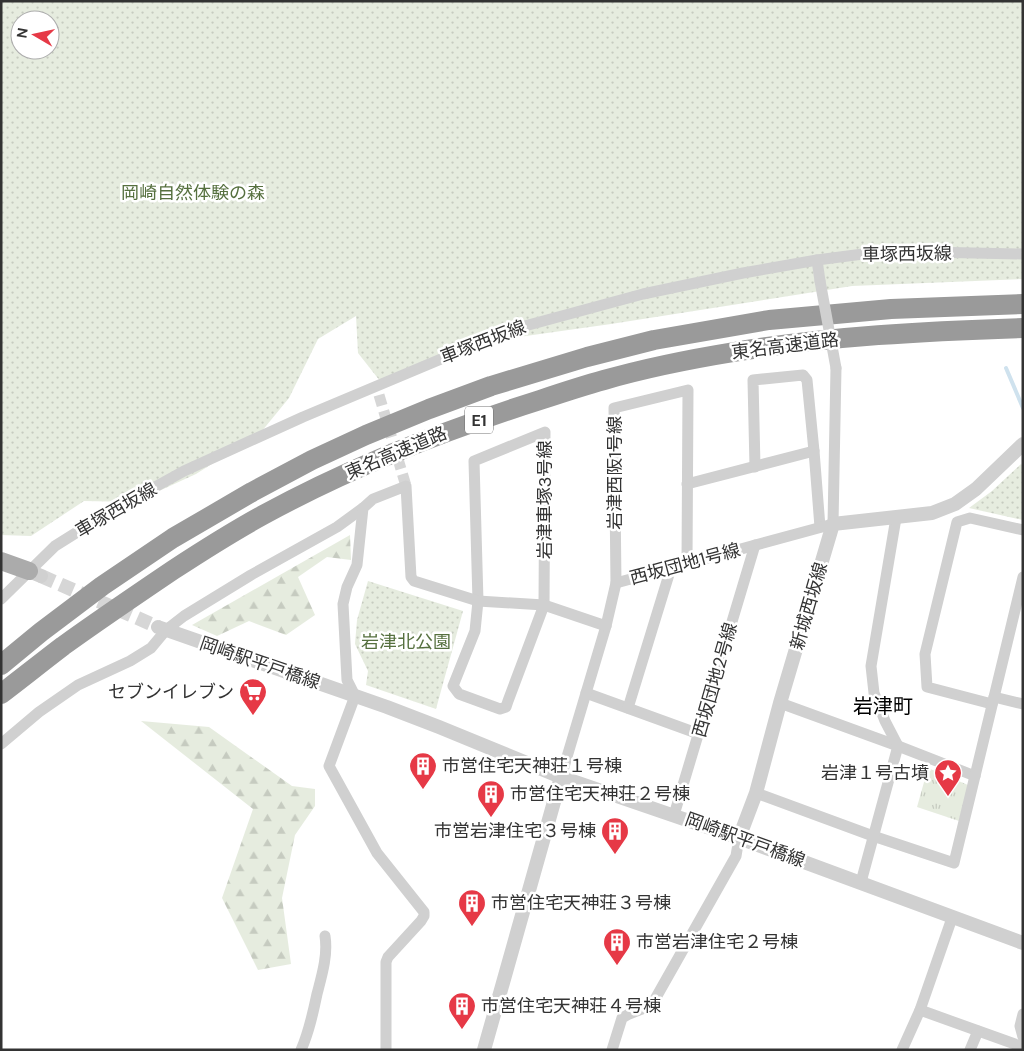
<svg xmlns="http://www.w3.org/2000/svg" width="1024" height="1051" viewBox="0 0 1024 1051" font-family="'DM Sans','Noto Sans JP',sans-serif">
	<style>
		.grass { fill: url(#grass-tufts) }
		.forest { fill: url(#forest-firs) }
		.park { fill: url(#park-dots); fill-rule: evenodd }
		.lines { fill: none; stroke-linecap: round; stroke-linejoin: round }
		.stream { stroke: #cfe2ee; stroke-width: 4 }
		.minor-tunnel { stroke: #d6d6d6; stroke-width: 11; stroke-dasharray: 11 5.5; stroke-linecap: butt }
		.tertiary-tunnel { stroke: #d6d6d6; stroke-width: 14; stroke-dasharray: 14 7; stroke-linecap: butt }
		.minor { stroke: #d0d0d0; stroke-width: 11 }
		.tertiary { stroke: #d0d0d0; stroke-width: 14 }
		.primary { stroke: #ababab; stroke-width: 18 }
		.motorway { stroke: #9a9a9a; stroke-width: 20 }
		.minor-bridge { stroke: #d0d0d0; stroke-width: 11 }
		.labels { text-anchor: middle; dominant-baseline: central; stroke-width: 5; stroke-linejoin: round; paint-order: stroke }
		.shield { fill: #fff; stroke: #707070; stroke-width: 1 }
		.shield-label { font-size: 16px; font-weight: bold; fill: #333 }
		.park-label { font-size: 18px; fill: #56703f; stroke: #fff }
		.street-label { font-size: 18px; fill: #333; stroke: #fff }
		.poi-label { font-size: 18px; fill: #333; stroke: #fff; text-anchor: start }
		.quarter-label { font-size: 20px; fill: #000; stroke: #fff }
	</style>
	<defs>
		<pattern id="grass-tufts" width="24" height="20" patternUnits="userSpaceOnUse" patternTransform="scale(1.25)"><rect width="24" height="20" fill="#e6ecdf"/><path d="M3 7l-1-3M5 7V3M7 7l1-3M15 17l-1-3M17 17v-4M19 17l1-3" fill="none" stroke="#c6cbc0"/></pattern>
		<pattern id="forest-firs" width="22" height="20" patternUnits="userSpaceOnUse" patternTransform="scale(1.25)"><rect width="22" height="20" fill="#e6ecdf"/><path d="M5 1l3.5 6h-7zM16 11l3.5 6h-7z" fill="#c6cbc0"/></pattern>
		<pattern id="park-dots" width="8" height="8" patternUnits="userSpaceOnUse" patternTransform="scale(1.25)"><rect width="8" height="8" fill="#e6ecdf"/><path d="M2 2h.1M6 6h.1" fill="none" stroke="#c6cbc0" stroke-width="1.8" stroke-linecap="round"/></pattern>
	</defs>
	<rect width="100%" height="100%" fill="#fff"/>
	<polygon class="grass" points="928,768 968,785 959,821 917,807"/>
	<g class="forest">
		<polygon points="350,535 351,560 327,557 298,577 315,615 286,635 249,621 217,636 192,625"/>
		<polygon points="141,721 209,727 292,786 315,789 315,806 295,835 282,898 291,964 258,970 222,898 253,809"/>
	</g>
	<g class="park">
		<path d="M 1,1 L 1023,1 L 1023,279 L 852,286 L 611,324 L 477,343 L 384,386 L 358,353 L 356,316 L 318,339 L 289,398 L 257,437 L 245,443 L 196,474 L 135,502 L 84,501 L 31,536 L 1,535 ZM 20,20 L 50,20 L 50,50 L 20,50 Z"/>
		<polygon points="1021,464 1023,466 1023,520 969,508 992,491"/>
		<polygon points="368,581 463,611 436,709 366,685 368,671 355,644 357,620"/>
	</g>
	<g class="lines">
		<polyline class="stream" points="1006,368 1023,408"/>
		<polyline class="minor-tunnel" points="379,395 406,486"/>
		<polyline class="tertiary-tunnel" points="41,576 158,627"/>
		<g class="minor">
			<polyline points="817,260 820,281"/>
			<polygon points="545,432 544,605 508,701 506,707 500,709 459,694 453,686 475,631 478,601 474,461"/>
			<polyline points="755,467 753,380 803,375 807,380 814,451"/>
			<polyline points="687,484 814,451 820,527"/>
			<polyline points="616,583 833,524 836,368"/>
			<polyline points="1,599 55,546 106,514 184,471 303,417 510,330 643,294 743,273 817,260 886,251 1023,254"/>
			<polyline points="586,693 699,734"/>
			<polyline points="994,697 1023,704"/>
			<polyline points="780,703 898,746 975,776"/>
			<polyline points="992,704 927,687 925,654 957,522 970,518 1023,530"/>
			<polyline points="628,708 671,568"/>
			<polyline points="1,744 39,712 78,685 130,661 151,648 166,630 184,616 251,575 337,527 363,508"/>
			<polyline points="561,777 606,626 616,583 614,408 688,390 687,563"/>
			<polyline points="756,793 873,836 954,863 1023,577"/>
			<polyline points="674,815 755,545"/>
			<polyline points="861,882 898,746 885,721 874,693 871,666 896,518"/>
			<polyline points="920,1010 1023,1047"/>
			<polyline points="1023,1014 1020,1026 1023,1037"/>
			<path d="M 301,1050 C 309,1032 313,1013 317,994 C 322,975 328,955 325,936"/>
			<polyline points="386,1050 386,962 388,957 421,921 424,916 424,912 377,853 329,766 355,696 347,680 343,604 347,587 357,565 363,508 373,499 406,486 411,577 414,581 478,601 544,605 606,626"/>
			<polyline points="612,1050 622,1018 629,1014 647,1007 654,1001 736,856 739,838"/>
			<polyline points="902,1050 920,1010 952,918"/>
			<polyline points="970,1050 978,1031"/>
		</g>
		<g class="tertiary">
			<polyline points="29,571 41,576"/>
			<polyline points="158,627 387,707 439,727 561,777 739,838 1023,943"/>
			<polyline points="739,838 756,793 780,703 833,524 932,513 955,504 976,489 1023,444"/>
			<polyline points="484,1050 561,777"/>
		</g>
		<polyline class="primary" points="1,561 29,571"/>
		<g class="motorway">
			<polyline points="1,665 41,632 102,586 173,538 252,492 312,460 366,435 429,409 491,386 587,357 654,340 769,320 891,309 1023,304"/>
			<path d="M 1,694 C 22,678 42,662 63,646 C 99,620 136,595 173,570 C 202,551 232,532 263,515 C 351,467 445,430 540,400 C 561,393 582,386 604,380 C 646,368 691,359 734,352 C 830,336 926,331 1023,328"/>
		</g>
		<polyline class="minor-bridge" points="820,281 836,368"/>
	</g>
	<defs>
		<g id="supermarket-pin" transform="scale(1.4375)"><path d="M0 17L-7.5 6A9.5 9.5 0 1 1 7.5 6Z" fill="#e63946" stroke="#fff"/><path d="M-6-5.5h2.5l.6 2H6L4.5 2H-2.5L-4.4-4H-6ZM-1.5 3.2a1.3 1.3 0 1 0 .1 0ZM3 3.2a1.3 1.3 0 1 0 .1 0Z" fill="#fff"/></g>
		<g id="building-pin" transform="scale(1.4375)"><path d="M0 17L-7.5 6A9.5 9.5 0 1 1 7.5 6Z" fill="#e63946" stroke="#fff"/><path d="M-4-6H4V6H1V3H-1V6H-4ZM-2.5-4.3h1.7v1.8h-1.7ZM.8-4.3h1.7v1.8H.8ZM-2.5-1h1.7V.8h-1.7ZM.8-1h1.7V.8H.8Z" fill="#fff"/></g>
		<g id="sight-pin" transform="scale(1.4375)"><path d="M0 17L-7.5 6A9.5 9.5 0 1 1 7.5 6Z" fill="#e63946" stroke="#fff"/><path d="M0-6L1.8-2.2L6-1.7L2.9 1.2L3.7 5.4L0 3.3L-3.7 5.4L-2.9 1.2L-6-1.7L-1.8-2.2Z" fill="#fff"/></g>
	</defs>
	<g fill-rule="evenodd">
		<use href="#supermarket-pin" x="253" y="692"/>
		<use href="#building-pin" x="423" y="766"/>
		<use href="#sight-pin" x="948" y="773"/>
		<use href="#building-pin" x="491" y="794"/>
		<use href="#building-pin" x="615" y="831"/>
		<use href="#building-pin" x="472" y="903"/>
		<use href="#building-pin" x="617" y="942"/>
		<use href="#building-pin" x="462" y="1006"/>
	</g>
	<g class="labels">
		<rect class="shield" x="465" y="406.5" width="28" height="27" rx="4"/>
		<g class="shield-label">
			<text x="479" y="420">E1</text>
		</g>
		<g class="park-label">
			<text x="193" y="193">岡崎自然体験の森</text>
			<text x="406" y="642">岩津北公園</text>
		</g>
		<g class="street-label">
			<text transform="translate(907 254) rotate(-1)">車塚西坂線</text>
			<text transform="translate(483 342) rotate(-21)">車塚西坂線</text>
			<text transform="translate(785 346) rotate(-7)">東名高速道路</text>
			<text transform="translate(396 453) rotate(-23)">東名高速道路</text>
			<text transform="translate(615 473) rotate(-90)">岩津西阪1号線</text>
			<text transform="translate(545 500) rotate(-90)">岩津車塚3号線</text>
			<text transform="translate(116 510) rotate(-30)">車塚西坂線</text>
			<text transform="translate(685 564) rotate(-15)">西坂団地1号線</text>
			<text transform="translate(809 606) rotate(-74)">新城西坂線</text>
			<text transform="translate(260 663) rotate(19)">岡崎駅平戸橋線</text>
			<text transform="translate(715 680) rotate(-74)">西坂団地2号線</text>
			<text transform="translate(745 840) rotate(20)">岡崎駅平戸橋線</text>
		</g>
		<g class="poi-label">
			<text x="234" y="692" text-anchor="end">セブンイレブン</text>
			<text x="442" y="766">市営住宅天神荘１号棟</text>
			<text x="929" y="773" text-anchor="end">岩津１号古墳</text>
			<text x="510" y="794">市営住宅天神荘２号棟</text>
			<text x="596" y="831" text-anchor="end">市営岩津住宅３号棟</text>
			<text x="491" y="903">市営住宅天神荘３号棟</text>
			<text x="636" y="942">市営岩津住宅２号棟</text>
			<text x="481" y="1006">市営住宅天神荘４号棟</text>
		</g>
		<g class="quarter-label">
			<text x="883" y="706">岩津町</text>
		</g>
	</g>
	<rect width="1024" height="1051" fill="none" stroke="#333333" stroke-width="5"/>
	<g transform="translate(35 35) rotate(279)"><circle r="24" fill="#ffffff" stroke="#adadad"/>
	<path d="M0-4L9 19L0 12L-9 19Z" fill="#e63946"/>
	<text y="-8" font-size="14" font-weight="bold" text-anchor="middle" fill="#333333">N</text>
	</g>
</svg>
